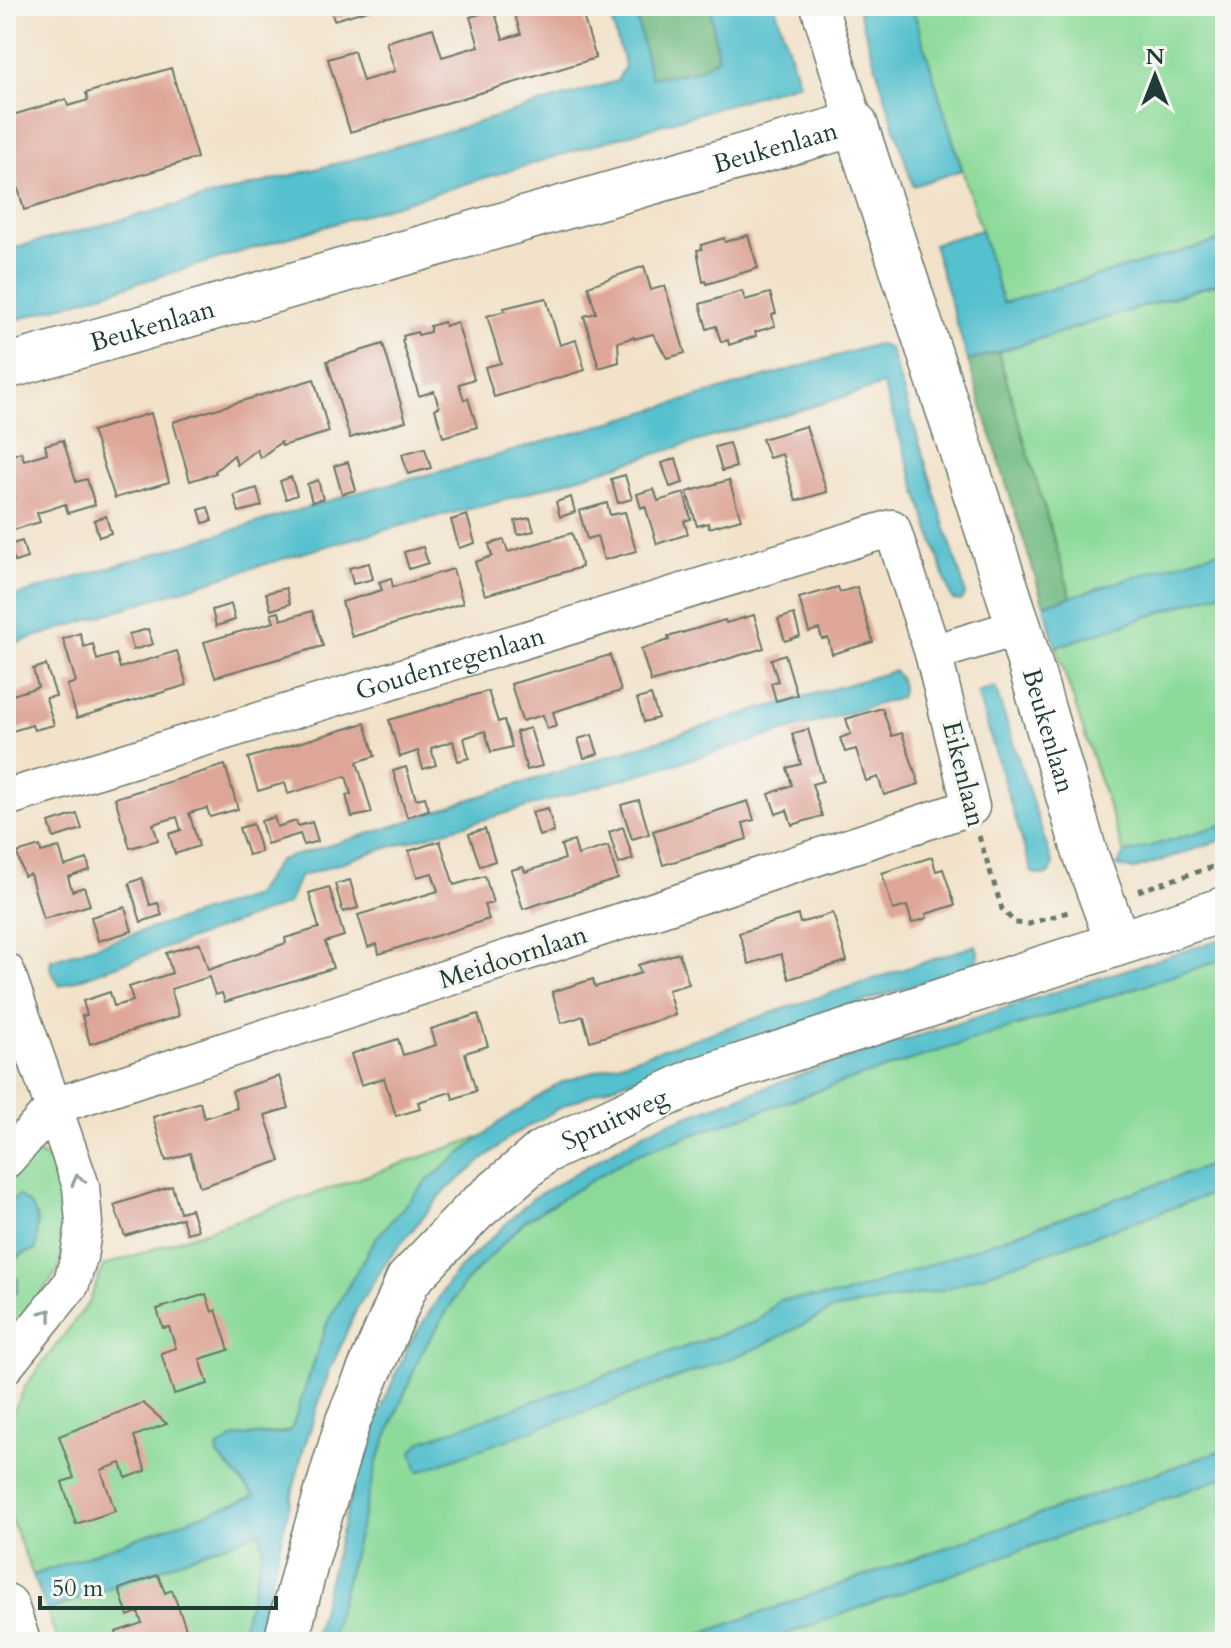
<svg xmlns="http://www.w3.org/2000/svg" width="1231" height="1648" viewBox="0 0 1231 1648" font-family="Cardo,serif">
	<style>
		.green { fill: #8bda99; stroke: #558c66; stroke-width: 2 }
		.forest { fill: #70ba81; stroke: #487c5a; stroke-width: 2 }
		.water { fill: #54c0ce; stroke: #3a7e81; stroke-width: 2 }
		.building { fill: #dea698 }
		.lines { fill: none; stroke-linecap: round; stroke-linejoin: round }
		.street-casing { stroke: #697768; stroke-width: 39 }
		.secondary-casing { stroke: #697768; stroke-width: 47 }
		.path { stroke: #697768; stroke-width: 5; stroke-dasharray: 6 6; stroke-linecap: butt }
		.street { stroke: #fff; stroke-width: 36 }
		.secondary { stroke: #fff; stroke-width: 44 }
		.oneway { stroke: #8f9e9a }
		.labels { text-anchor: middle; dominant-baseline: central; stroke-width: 7; stroke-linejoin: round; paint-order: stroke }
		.street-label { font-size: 26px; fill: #1f3d34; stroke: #f6f6f2 }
	</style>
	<rect width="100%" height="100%" fill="#f6f6f2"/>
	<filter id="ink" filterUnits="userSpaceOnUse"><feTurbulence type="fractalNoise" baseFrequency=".0125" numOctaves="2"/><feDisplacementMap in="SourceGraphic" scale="16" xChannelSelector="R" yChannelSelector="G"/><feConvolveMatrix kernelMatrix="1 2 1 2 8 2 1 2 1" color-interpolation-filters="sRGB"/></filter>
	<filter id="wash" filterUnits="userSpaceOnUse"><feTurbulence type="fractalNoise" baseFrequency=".006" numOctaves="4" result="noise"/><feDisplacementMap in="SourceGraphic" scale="32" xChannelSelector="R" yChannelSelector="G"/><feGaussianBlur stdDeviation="1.8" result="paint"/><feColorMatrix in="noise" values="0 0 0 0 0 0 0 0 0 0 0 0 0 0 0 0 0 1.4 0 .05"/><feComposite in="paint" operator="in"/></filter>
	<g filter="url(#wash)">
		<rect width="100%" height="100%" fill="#f2e2c9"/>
		<g class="green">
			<polygon points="912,6 1225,6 1225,239 1003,303"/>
			<polygon points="1225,281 1225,549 1071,597 998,352"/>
			<polygon points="1225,591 1225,824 1124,854 1056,647"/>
			<polygon points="1225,959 1225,1162 844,1295 780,1300 755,1322 423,1441 412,1451 419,1471 753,1350 832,1310 942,1290 1225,1189 1225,1449 678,1642 330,1642 378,1458 421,1353 465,1282 525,1221 632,1156 846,1081"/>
			<polygon points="483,1136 427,1181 327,1323 291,1431 235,1437 218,1455 256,1496 33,1575 11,1520 6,1496 6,1439 14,1410 26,1385 89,1302 103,1266"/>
			<path d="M 40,1154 L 58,1166 L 66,1190 L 69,1222 L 58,1270 L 6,1345 L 6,1304 L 17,1291 L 18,1281 L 11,1272 C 15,1256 21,1253 36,1250 L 8,1202 L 6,1204 L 6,1176 L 26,1156 Z"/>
			<polygon points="1225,1477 1225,1642 764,1642"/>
			<polygon points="261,1531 263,1550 239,1642 58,1642 47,1611"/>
		</g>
		<g class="forest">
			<polygon points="634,6 710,6 718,58 696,71 650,78"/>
			<polygon points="998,352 1071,597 1044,605 968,361"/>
		</g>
		<g class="water">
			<polygon points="607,6 634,6 651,78 695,71 718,58 710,6 775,6 799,83 6,323 6,250 354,159 617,81 625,66"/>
			<polygon points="857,6 912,6 962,170 913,186"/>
			<polygon points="981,230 1003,303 1225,239 1225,281 968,361 933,244"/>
			<path d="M 877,344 L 890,349 L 964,587 L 965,595 L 961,601 L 953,600 L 950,594 L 883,385 L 487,505 C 324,541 165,596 6,646 L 6,599 L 355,493 L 465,465 Z"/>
			<polygon points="1225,549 1225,591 1056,647 1044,605"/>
			<path d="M 894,671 C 901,677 904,689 900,698 L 373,852 L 299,877 L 288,904 L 60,986 L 50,968 L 51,960 L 254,896 L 279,860 L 388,828 L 468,800 L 754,711 Z"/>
			<polygon points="995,687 1053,865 1050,873 1044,876 1032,873 977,693"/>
			<polygon points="1225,824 1225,839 1133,870 1117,866 1124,854"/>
			<polygon points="1225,938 1225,959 846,1081 632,1156 525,1221 465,1282 421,1353 378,1459 330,1642 313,1642 361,1456 407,1348 453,1275 533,1198 649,1130 839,1061"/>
			<polygon points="976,945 979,956 974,965 609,1087 567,1104 511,1136 442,1194 389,1258 357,1308 329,1372 302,1454 256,1642 239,1642 263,1550 260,1531 47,1611 33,1575 255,1496 218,1455 217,1449 235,1437 285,1433 291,1431 327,1323 375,1239 427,1181 500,1122 560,1083"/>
			<polygon points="1225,1160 1225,1189 942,1290 832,1310 753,1350 418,1472 412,1451 422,1441 755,1322 780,1300 844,1295"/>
			<path d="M 19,1196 C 43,1212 37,1224 36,1250 C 21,1253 15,1256 12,1272 L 18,1280 L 17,1291 L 6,1304 L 6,1204 Z"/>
			<polygon points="1225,1449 1225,1477 764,1642 678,1642"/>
		</g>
		<g id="blocks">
			<g class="building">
				<polygon points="329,6 378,6 378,7 334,20"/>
				<polygon points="512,6 580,6 596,58 350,132 328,59 354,51 363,81 395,71 386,42 433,28 442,57 479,46 470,17 494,10 503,39 521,34"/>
				<polygon points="171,68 197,158 24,210 15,177 6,180 6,117 66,99 68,106 88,100 86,93"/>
				<polygon points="748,235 758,268 707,284 706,281 703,282 697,250 702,249 701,245 724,238 725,242"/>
				<polygon points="644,266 651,290 665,286 685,353 667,358 653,334 634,339 634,337 618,342 619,362 599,368 584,316 596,313 588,286"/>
				<polygon points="742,291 745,300 770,293 776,313 772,315 775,326 755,332 756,336 729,345 728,340 721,342 716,326 707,329 700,304"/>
				<polygon points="546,298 560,345 576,340 585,370 494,397 485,367 501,363 487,316 505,311 504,308"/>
				<polygon points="444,322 445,326 457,322 474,379 459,384 464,400 468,398 477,427 443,437 435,409 439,407 434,391 419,396 402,340 404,339 403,336 417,332 418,335 430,332 430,326"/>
				<polygon points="383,344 406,421 350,438 327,361"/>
				<polygon points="314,379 329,432 282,446 281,442 260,458 257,449 237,465 234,455 215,471 216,473 190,481 173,422"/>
				<polygon points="151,413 169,482 115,498 92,431"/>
				<polygon points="806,426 827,492 796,501 782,454 769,458 762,439"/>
				<polygon points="63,440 76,482 87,479 95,505 68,513 65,504 51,509 37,513 40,522 13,530 6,500 15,497 6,467 6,457 21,452 24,460 47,453 45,445"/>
				<polygon points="729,443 736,467 722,471 715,447"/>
				<polygon points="425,448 431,468 408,474 402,454"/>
				<polygon points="676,458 683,483 670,487 662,463"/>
				<polygon points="348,462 356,490 342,494 334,466"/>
				<polygon points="625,475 632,499 618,503 611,479"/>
				<polygon points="291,477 297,495 286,499 280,481"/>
				<polygon points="318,480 323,499 312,502 307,484"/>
				<polygon points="729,480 741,519 709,528 708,523 697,526 687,492"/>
				<polygon points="257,488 262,506 239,512 234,495"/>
				<polygon points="654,489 658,501 684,493 691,519 684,521 688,534 657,544 645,506 641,508 637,494"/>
				<polygon points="571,497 575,512 560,517 556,502"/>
				<polygon points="607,503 610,515 625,512 636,551 604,560 597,536 587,539 579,511"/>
				<polygon points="208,507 212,521 203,523 199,510"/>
				<polygon points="467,515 475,543 459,548 451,520"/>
				<polygon points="106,516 111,533 99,537 94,520"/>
				<polygon points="530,518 534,531 518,535 515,521"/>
				<polygon points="572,533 582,567 485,595 475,562 492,556 489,544 504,540 508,552"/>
				<polygon points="22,541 27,558 15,562 9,545"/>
				<polygon points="423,547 428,563 409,569 404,552"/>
				<polygon points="369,563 373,579 353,584 349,568"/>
				<polygon points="453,569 463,603 352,637 342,602 382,590 379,582 391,578 393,587"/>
				<polygon points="838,587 840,592 857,587 873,642 832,654 828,638 822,639 819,629 809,632 799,598"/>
				<polygon points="286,588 290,604 271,610 266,593"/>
				<polygon points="231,604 235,620 216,626 212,610"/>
				<polygon points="312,611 323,646 215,677 204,642 274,622 271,614 279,612 281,620"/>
				<polygon points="794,614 800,636 785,641 778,619"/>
				<polygon points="754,615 764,648 651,682 641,649 669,640 668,637 725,620 726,623"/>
				<polygon points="148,629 153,644 133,650 129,634"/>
				<polygon points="80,633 84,647 93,644 97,660 116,654 120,668 177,651 187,685 77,718 67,685 76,682 63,639"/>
				<polygon points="785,654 797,695 776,701 771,683 778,681 771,659"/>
				<polygon points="610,655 621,691 553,712 557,726 547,729 543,715 522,721 511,684"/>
				<polygon points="46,665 56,696 46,698 54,725 34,730 32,725 6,733 6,697 38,687 33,669"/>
				<polygon points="488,691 498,722 504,720 512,747 491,752 485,731 464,738 469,758 458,761 453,741 431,748 436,765 423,769 418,751 400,757 389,720"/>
				<polygon points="651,695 658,718 644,722 637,699"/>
				<polygon points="882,708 892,736 902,733 919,784 884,795 878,777 866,781 856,749 845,752 840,738 851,734 846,719"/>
				<polygon points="365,723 375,756 357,762 372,813 352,817 346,795 351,794 346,776 288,794 285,783 258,791 248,758"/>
				<polygon points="530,728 542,766 527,770 516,732"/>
				<polygon points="808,729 823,781 812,784 822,816 792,825 787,810 776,814 769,794 792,785 787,768 801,764 792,734"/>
				<polygon points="592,735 598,754 584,758 578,739"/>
				<polygon points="225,765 238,809 210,817 207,808 189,813 199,846 175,854 169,834 181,830 177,817 153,824 158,840 130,848 115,798"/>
				<polygon points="406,767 416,799 425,797 429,810 407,817 393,771"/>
				<polygon points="639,800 649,834 632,839 621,805"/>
				<polygon points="748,801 754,820 743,823 747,839 663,865 653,831"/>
				<polygon points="548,808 554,832 539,836 532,812"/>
				<polygon points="77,814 82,829 54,838 49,823"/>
				<polygon points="274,817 277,827 296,821 298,826 312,822 318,841 304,845 300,834 267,844 261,821"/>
				<polygon points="253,824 261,852 248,855 239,828"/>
				<polygon points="623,827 633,859 619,864 609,832"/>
				<polygon points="485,829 495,861 480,866 469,834"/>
				<polygon points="440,841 454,885 485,876 493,903 484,905 489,919 379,954 377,944 368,947 358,915 438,891 432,873 417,877 409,851"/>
				<polygon points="574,841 578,855 608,846 618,879 523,909 511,870 523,867 525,872 565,859 561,845"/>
				<polygon points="40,846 41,852 59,847 65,866 87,859 90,870 68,877 72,891 84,887 90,905 43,919 30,874 24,876 17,853"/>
				<polygon points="932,857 936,871 943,869 955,905 926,914 927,918 912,923 907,906 893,910 882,873"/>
				<polygon points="142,878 150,905 158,903 162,915 141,922 129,883"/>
				<polygon points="350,880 358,908 343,912 335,884"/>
				<polygon points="329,887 344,936 325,942 333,968 225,1002 222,993 215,995 209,977 171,989 179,1016 90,1044 82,1016 87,1015 83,1001 110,992 114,1006 133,1001 129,987 172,973 166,953 200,943 208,970 286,943 285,938 319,928 309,893"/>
				<polygon points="125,907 132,931 98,941 91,917"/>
				<polygon points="833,913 847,961 789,979 781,954 749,964 739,933 798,915 800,923"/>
				<polygon points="679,953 689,984 668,990 675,1015 590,1041 583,1016 562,1023 552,992 593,979 595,987 641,973 638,965"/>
				<polygon points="478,1014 488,1046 465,1053 476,1091 453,1099 451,1092 418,1102 420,1109 396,1116 384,1078 361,1085 351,1054 398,1039 403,1055 436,1045 431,1029"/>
				<polygon points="279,1076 289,1108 265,1115 280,1161 200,1187 190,1153 166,1161 153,1117 200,1102 204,1118 237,1108 232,1091"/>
				<polygon points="172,1186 180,1212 191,1209 198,1230 187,1233 182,1218 125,1236 114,1205"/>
				<polygon points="206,1294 212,1312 216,1310 229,1350 200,1359 208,1384 174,1394 161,1353 176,1348 169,1327 163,1328 157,1309"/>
				<polygon points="143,1403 167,1424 134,1436 146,1471 126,1478 121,1463 101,1470 115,1511 76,1524 62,1482 74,1478 59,1436"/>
				<polygon points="158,1575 165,1593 172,1590 191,1642 119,1642 116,1632 142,1623 138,1612 128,1616 119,1589"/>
			</g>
		</g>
	</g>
	<g filter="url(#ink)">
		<use href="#blocks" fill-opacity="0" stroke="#697768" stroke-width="2"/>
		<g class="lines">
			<g class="street-casing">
				<g id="street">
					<polyline points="819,6 855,124"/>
					<polyline points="933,653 1019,627"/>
					<path id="s1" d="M 6,798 L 892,528 L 933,653 L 971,807 L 55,1106 L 6,1160"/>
					<polyline points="6,971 81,1186 84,1224 79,1257 71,1284 6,1365"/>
				</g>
			</g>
			<g class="secondary-casing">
				<g id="secondary">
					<path id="s2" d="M 6,367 L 855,124 L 1019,627 L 1084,850 L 1118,943"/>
					<polyline points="6,1606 18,1642"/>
					<path id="s3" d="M 286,1642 L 306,1563 L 348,1421 L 408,1280 L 475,1210 L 543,1152 L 697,1080 L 1225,909"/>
				</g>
			</g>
			<g class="path">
				<polyline points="979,836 1002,909 1015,923 1029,924 1068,912"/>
				<polyline points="1138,891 1225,863"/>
			</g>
			<use href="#street" class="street"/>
			<use href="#secondary" class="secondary"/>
		</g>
		<defs><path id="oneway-chevron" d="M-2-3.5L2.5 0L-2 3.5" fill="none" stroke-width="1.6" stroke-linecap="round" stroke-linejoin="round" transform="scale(2)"/></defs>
		<g class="oneway">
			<use href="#oneway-chevron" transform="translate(78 1180) rotate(-104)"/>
			<use href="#oneway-chevron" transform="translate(47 1314) rotate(-52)"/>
		</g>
	</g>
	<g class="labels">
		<g class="street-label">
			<text stroke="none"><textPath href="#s2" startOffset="800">Beukenlaan</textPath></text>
			<text stroke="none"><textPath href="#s2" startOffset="152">Beukenlaan</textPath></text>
			<text stroke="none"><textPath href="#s1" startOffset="464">Goudenregenlaan</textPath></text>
			<text stroke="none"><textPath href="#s2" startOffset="1520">Beukenlaan</textPath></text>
			<text transform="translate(964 774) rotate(76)">Eikenlaan</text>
			<text transform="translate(513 957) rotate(-18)">Meidoornlaan</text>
			<text stroke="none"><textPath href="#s3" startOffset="648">Spruitweg</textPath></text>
		</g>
	</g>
	<rect width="1231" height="1648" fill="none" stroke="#f6f6f2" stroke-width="32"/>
	<g transform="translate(1155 76)" stroke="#f6f6f2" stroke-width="6" paint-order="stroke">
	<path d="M0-6L14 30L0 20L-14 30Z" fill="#1f3d34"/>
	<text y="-12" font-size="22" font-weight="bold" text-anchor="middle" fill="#1f3d34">N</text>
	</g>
	<path d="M40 1596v12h236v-12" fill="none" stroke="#1f3d34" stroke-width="4"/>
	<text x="52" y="1596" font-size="24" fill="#1f3d34" stroke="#f6f6f2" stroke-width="6" paint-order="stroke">50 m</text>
</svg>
